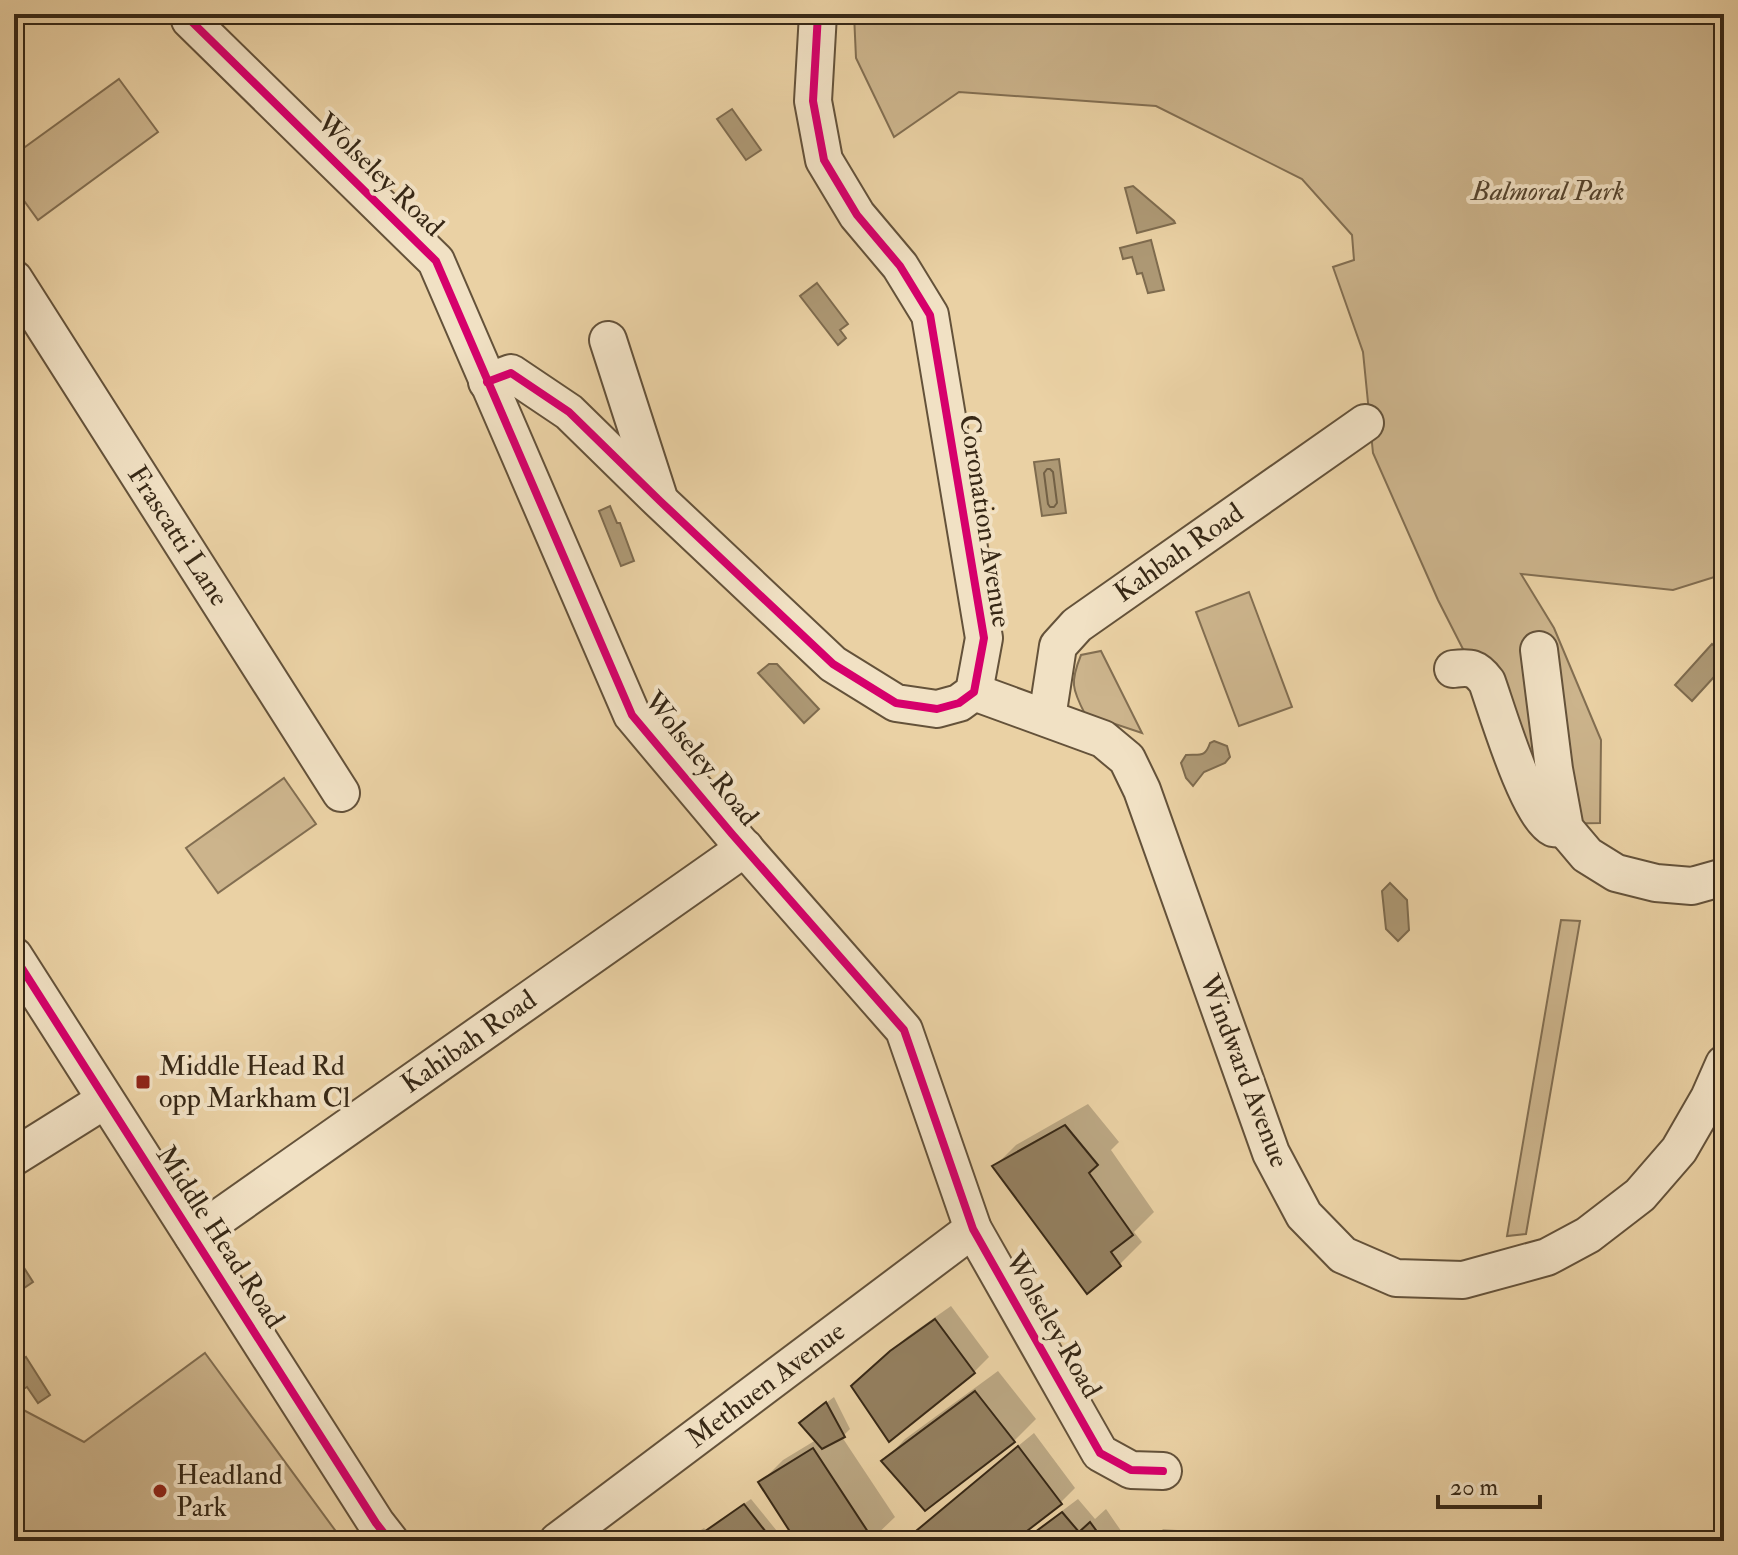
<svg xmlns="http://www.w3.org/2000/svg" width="1738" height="1555" viewBox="0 0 1738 1555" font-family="'IM FELL Double Pica',serif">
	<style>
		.green { fill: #ccb48c; stroke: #826e51; stroke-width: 2 }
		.water { fill: #ad9874; stroke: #7e6b4e; stroke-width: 2 }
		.shadow { fill: #0003 }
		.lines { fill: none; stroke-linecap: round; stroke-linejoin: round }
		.shore { stroke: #726045; stroke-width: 2 }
		.building { fill: #948060; stroke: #372816; stroke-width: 2 }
		.minor-casing { stroke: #64523a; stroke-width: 40 }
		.minor { stroke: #f1e1c4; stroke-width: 36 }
		.cycleway-casing { stroke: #f1e1c4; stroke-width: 13 }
		.cycleway { stroke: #d6006c; stroke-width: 8 }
		.poi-dot { fill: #8f2418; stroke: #f1e1c4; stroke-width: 3 }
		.labels { text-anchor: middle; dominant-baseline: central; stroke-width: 8; stroke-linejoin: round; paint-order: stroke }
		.street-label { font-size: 28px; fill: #372816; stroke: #f1e1c4 }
		.park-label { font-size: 28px; font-style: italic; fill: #55442e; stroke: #f1e1c4 }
		.poi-label { font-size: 28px; fill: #372816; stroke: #f1e1c4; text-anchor: start }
	</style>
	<rect width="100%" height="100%" fill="#ead1a4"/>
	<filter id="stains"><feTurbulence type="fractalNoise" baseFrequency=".0025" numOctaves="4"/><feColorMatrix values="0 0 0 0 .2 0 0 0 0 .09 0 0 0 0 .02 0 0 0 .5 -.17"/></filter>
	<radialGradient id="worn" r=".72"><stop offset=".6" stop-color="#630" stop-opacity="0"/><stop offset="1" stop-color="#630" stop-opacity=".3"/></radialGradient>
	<g class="green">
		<polygon points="854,14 1724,14 1724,574 1673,590 1521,574 1554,628 1601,740 1600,823 1552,824 1438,600 1373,453 1363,352 1333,267 1354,260 1352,235 1302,179 1156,106 959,92 894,137 856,58"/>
		<polygon points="119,79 158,132 38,220 14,187 14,155"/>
		<polygon points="1249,592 1292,707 1239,726 1196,612"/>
		<path d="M 1101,651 L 1142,733 L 1085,714 C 1072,689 1070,682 1081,655 Z"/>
		<polygon points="284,778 316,824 218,893 186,848"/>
		<polygon points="1561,920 1580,921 1526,1234 1507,1236"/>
		<polygon points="205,1353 343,1541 14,1541 14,1405 84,1442"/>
	</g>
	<g class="water">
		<polygon points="732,109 761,150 746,160 717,119"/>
		<polygon points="1133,186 1174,221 1175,223 1137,233 1125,188"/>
		<polygon points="1151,240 1164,290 1148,293 1142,273 1137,274 1132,257 1123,259 1120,248"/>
		<polygon points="817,283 848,324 840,330 846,338 838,345 800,296"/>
		<polygon points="1059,459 1066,513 1042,516 1034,462"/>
		<polygon points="610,506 617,523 620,523 634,561 621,566 599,511"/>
		<polygon points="1712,644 1724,655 1724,666 1692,701 1675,685"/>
		<polygon points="769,664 777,664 819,709 804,723 758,673"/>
		<path d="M 1214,741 L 1227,746 L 1230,757 L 1225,763 L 1204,772 L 1193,786 L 1186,778 L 1181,763 L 1186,755 C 1200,754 1205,758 1210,743 Z"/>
		<polygon points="1390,883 1407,900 1409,930 1398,941 1386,929 1382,891"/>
		<polygon points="14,1252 33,1282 18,1292 16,1289 14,1290"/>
		<polygon points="26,1357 50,1395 38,1403 27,1387 20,1391 14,1380 21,1376 14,1365"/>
	</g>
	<g class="shadow">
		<polygon points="1088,1104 1119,1142 1111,1150 1154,1212 1134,1232 1142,1242 1120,1264 995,1166 1016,1145"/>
		<polygon points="951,1306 989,1357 974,1372 890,1439 868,1371 907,1337"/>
		<polygon points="998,1371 1036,1419 1014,1441 884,1461 905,1439"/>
		<polygon points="834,1397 850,1429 842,1437 895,1517 870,1541 799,1541 761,1482 783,1460 816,1440 809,1416"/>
		<polygon points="1034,1433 1075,1488 1060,1503 1002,1529 1007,1541 916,1541 912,1536 927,1521"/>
		<polygon points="751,1499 785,1541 684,1541 704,1528 706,1530"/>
		<polygon points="1078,1499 1095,1519 1106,1509 1126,1538 1124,1541 1022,1541"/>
		<polygon points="1163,1529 1220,1533 1219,1541 1151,1541"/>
	</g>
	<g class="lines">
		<polygon class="shore" points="1047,469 1050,469 1053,472 1057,503 1054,507 1050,507 1048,504 1044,473"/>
	</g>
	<g class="building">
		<polygon points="1065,1125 1098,1165 1089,1173 1133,1235 1111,1252 1121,1266 1087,1294 992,1166"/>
		<polygon points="935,1319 975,1373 889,1442 851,1386 890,1351"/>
		<polygon points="975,1391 1015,1442 925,1511 881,1461"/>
		<polygon points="826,1402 845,1437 822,1449 799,1423"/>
		<polygon points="1018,1446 1062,1504 1014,1541 1011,1541 1006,1536 999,1541 914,1541 910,1536"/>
		<polygon points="813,1448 874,1541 796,1541 758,1482"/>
		<polygon points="744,1504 773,1541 691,1541"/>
		<polygon points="1062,1512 1079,1532 1090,1522 1104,1541 1023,1541"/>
	</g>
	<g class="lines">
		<g class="minor-casing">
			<g id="minor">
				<polyline points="189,14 190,20 436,261 632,715 732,834 904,1030 973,1229 1100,1453 1131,1470 1163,1471"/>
				<polyline points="14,279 341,793"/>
				<polyline points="608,340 658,495"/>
				<polyline points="487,382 511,373 569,412 660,501 833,664 896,703 937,709 959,703 974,692 984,638 930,315 900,266 857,215 824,160 813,101 818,14"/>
				<polyline points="1539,650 1554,769 1565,829 1587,855 1616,873 1656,883 1692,886 1724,877"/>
				<path d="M 1453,669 C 1470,667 1476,667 1487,682 C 1497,710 1528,816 1553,828 C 1557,829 1561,828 1565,829"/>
				<polyline points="974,692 1103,739 1127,759 1142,790 1271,1153 1304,1215 1343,1255 1396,1278 1463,1280 1547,1257 1588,1235 1640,1195 1679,1150 1709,1098 1724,1064"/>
				<polyline points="1047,718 1058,646 1077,625 1365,423"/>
				<polyline points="14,956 376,1523 390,1541"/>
				<polyline points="14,1157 105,1100"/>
				<polyline points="193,1236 745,848"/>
				<polyline points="558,1541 973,1229"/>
			</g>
		</g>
		<use href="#minor" class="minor"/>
		<g class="cycleway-casing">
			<g id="cycleway">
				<polyline points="189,14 190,20 436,261 632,715 732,834 904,1030 973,1229 1100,1453 1131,1470 1163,1471"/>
				<polyline points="487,382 511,373 569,412 660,501 833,664 896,703 937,709 959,703 974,692 984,638 930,315 900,266 857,215 824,160 813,101 818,14"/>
				<polyline points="14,956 376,1523 390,1541"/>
			</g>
		</g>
		<use href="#cycleway" class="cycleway"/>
	</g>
	<g class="poi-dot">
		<rect x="135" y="1074" width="16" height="16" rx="4"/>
		<circle cx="160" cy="1491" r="8"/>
	</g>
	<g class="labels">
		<g class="street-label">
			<text transform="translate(380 175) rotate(44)">Wolseley Road</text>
			<text transform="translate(985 521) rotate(81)">Coronation Avenue</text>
			<text transform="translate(178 536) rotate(57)">Frascatti Lane</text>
			<text transform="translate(1179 553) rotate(-35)">Kahbah Road</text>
			<text transform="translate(701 759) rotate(51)">Wolseley Road</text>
			<text transform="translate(469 1042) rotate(-35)">Kahibah Road</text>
			<text transform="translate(1244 1071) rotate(69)">Windward Avenue</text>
			<text transform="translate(220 1237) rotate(57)">Middle Head Road</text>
			<text transform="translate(1053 1325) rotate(60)">Wolseley Road</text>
			<text transform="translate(766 1385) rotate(-37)">Methuen Avenue</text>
		</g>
		<g class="park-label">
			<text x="1548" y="191">Balmoral Park</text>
		</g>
		<g class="poi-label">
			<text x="159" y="1066">Middle Head Rd<tspan x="159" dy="32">opp Markham Cl</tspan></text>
			<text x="176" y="1475">Headland<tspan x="176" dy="32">Park</tspan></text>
		</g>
	</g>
	<rect width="1738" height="1555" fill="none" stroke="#ead1a4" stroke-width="48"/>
	<rect x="16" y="16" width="1706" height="1523" fill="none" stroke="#372816" stroke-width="4"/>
	<rect x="24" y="24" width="1690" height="1507" fill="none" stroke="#372816" stroke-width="2"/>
	<path d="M1438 1495v12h102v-12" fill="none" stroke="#372816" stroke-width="4"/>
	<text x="1450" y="1495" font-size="24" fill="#372816" stroke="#f1e1c4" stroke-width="6" paint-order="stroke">20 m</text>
	<rect width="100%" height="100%" filter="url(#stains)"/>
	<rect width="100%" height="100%" fill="url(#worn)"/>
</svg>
